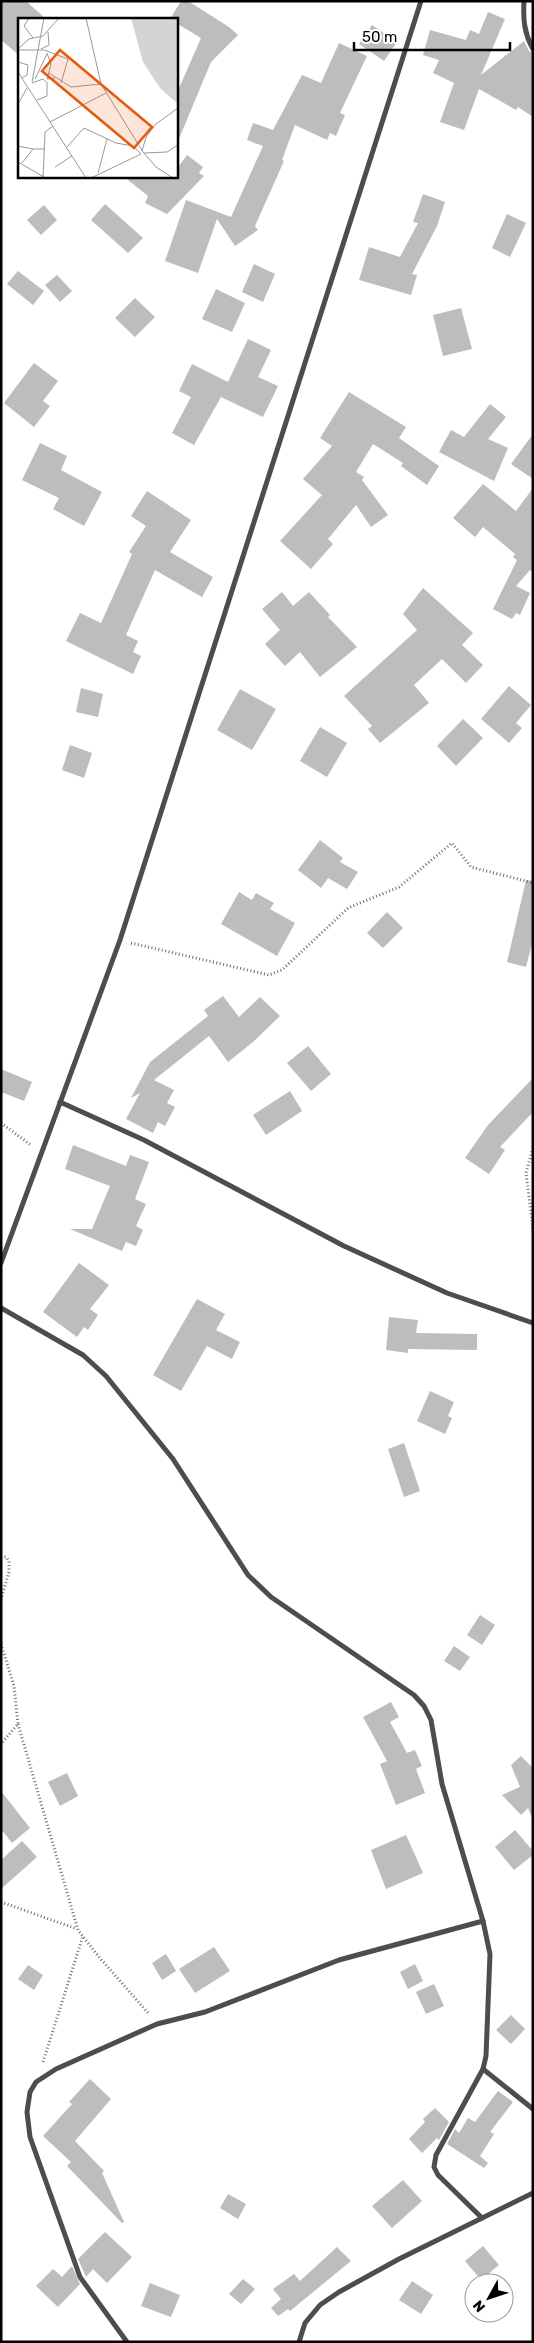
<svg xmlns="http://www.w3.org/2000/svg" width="534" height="2343" viewBox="0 0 534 2343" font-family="Rubik,sans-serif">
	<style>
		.building { fill: #bdbdbd }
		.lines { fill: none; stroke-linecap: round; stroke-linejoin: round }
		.path { stroke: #6f6f6f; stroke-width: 3; stroke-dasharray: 1 2.5; stroke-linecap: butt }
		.minor { stroke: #4d4d4d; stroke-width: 5 }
		.inset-road { fill: none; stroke: #999; stroke-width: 1 }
		.view { fill: #e8590c; fill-opacity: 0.15; stroke: #e8590c; stroke-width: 2.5 }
		.inset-edge { fill: none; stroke: #000; stroke-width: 2.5 }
	</style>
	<rect width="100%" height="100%" fill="#fff"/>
	<g class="building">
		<polygon points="1,1 26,1 46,19 19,19 19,55 1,40"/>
		<polygon points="181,1 188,1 229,27 238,35 211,62 176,146 176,95 201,38 176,23 176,19 170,19"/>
		<polygon points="488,12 505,19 481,75 524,41 529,51 533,53 533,117 518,107 516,110 479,89 464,130 440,122 454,83 433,73 439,60 423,55 430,30 466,40 470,30 479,34"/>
		<polygon points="372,25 397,42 384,61 359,44"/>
		<polygon points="339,43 367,56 340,113 345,115 336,136 330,133 327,140 295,125 282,160 284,161 255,226 258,230 235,246 217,219 198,273 165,261 186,200 231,217 263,146 247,140 253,123 273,130 302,75 321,83"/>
		<polygon points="187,155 203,167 199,173 204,176 167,214 145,203 148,196 123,176 176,176 176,170"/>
		<polygon points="423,194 445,202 437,226 412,274 417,275 411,295 359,280 369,247 400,257 418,223 413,222"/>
		<polygon points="105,204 143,238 128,253 91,220"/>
		<polygon points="44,205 57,220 41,235 27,220"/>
		<polygon points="507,214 526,223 510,257 492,248"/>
		<polygon points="254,264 275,274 263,302 242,292"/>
		<polygon points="18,271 44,291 33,305 7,284"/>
		<polygon points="57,275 72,291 60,302 45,285"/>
		<polygon points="216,289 245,303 232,332 202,319"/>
		<polygon points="135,298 155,317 135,337 115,318"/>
		<polygon points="461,308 472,349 443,356 433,315"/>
		<polygon points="248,339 271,350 258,377 278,386 263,417 221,397 194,445 172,433 191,397 179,391 192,364 228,382"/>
		<polygon points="34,363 58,381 43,401 50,406 34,427 4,403"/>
		<polygon points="349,392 406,427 399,438 439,466 427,485 401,466 403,463 373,444 356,472 364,477 362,480 388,515 371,527 356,505 328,539 333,544 311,569 280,541 322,495 303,479 332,446 320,438"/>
		<polygon points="490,404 506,417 488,439 508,448 494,481 439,452 451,430 464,437"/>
		<polygon points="533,434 533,479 511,464"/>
		<polygon points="40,443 67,456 61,470 102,492 84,526 53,509 59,498 22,480"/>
		<polygon points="483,484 516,511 533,488 533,572 530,570 516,586 530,593 520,615 516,613 512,619 493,609 517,560 513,557 515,554 483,527 475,537 453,518"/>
		<polygon points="147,491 191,520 170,552 213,577 202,597 155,570 126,635 138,641 133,652 141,656 133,674 66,641 80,613 101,623 132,554 129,552 146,526 131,516"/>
		<polygon points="423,588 473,633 462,645 483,665 466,683 442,659 414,685 429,703 380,743 368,729 372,726 344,696 417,630 403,614"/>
		<polygon points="282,592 293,606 309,592 330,615 328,617 357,647 320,677 300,652 285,666 265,644 280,630 262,609"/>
		<polygon points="509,686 531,705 516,723 522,728 509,743 481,719"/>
		<polygon points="81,688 103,694 98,717 76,712"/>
		<polygon points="240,689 276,709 252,750 217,730"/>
		<polygon points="463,719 483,738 456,766 437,746"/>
		<polygon points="320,727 347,743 327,777 300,761"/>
		<polygon points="70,745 92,753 84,778 62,770"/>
		<polygon points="320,840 343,858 340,862 358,872 347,889 328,878 321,888 298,870"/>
		<polygon points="526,880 533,881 533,940 526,967 507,962"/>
		<polygon points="239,892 252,900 256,893 274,903 270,909 295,923 277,956 221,924"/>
		<polygon points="387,912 403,928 383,948 367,933"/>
		<polygon points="223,996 239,1017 260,997 280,1016 253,1042 228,1062 209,1036 154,1080 174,1090 167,1103 175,1107 165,1126 158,1122 153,1133 126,1119 140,1093 131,1098 150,1062 208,1016 204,1010"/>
		<polygon points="308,1046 331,1074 311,1091 287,1063"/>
		<polygon points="1,1069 32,1082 24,1101 1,1092"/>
		<polygon points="533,1078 533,1112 500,1147 505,1150 489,1174 465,1158 488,1125"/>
		<polygon points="290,1091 302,1111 266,1135 253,1115"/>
		<polygon points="73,1145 126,1166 130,1155 149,1162 135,1199 146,1204 136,1226 143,1230 136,1246 126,1242 122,1251 70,1229 92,1229 110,1186 65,1169"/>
		<polygon points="79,1263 109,1285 90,1309 98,1315 88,1330 84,1327 77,1337 43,1312"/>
		<polygon points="197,1299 225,1314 216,1330 240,1342 232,1359 207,1346 181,1391 153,1375"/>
		<polygon points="389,1317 418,1320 416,1333 477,1334 477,1350 408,1349 408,1353 386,1350"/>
		<polygon points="430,1391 454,1402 448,1416 452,1418 445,1434 417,1421"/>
		<polygon points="404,1443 420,1491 404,1497 388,1449"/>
		<polygon points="480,1615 495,1625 482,1645 467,1635"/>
		<polygon points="454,1646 470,1657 460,1671 444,1661"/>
		<polygon points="391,1702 399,1717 390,1722 407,1753 415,1750 422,1766 416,1769 425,1793 396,1805 380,1764 387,1761 363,1717"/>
		<polygon points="521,1756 533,1768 532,1818 528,1808 521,1815 502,1795 520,1787 511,1765"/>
		<polygon points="67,1773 78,1796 60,1806 48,1782"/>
		<polygon points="1,1791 30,1828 12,1843 1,1829"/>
		<polygon points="515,1830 533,1851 533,1855 514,1870 495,1847"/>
		<polygon points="406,1835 423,1873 386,1889 371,1850"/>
		<polygon points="22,1841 37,1857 1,1889 1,1860"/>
		<polygon points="214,1947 230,1971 195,1993 179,1969"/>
		<polygon points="166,1954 176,1971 162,1980 152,1963"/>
		<polygon points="415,1964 423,1981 408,1989 400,1972"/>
		<polygon points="28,1965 43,1975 34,1990 18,1979"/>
		<polygon points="434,1984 444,2006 426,2014 416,1992"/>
		<polygon points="511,2015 525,2029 511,2044 496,2030"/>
		<polygon points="90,2079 111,2099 75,2141 104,2171 102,2173 124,2222 122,2223 67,2166 71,2162 43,2136 72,2104 69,2102"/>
		<polygon points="498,2091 513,2102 490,2132 494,2134 480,2156 488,2163 484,2168 447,2144 455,2129 459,2133 468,2118 475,2122"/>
		<polygon points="435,2108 449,2122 439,2140 437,2138 422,2153 409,2139 425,2122 423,2119"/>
		<polygon points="403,2180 422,2201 392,2228 372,2206"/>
		<polygon points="228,2194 246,2204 238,2219 220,2208"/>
		<polygon points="105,2232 132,2257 107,2283 93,2269 86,2277 78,2259"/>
		<polygon points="483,2246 499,2265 481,2280 465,2261"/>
		<polygon points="337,2247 351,2261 290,2311 288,2309 278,2316 271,2308 281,2299 273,2289 294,2274 300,2281"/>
		<polygon points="72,2266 80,2284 58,2307 36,2286 53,2269 62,2277"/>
		<polygon points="243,2279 255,2289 241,2304 229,2294"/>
		<polygon points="412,2281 433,2295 421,2314 399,2300"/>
		<polygon points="150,2283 180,2295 171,2317 141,2306"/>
	</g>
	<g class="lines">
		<g class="path">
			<polyline points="131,943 269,975 282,970 348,908 399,887 452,843 471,867 533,883"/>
			<polyline points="1,1123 31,1145"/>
			<polyline points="533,1148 526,1173 533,1228"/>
			<polyline points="1,1557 6,1557 9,1561 9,1572 1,1599"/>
			<polyline points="1,1644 14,1686 18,1724 1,1744"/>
			<polyline points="18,1724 78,1930 99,1957 149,2014"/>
			<polyline points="1,1902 77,1929"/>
			<polyline points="43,2062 83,1936"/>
		</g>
		<g class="minor">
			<path d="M 524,1 C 523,19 524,33 533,49"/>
			<polyline points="60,1102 144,1140 344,1246 447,1293 533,1323"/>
			<polyline points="1,1263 120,940 421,1"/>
			<polyline points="1,1308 83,1355 106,1376 173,1459 248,1575 271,1597 414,1695 424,1706 431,1720 442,1784 483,1921 490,1954 486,2056 483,2069 436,2155 434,2167 438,2175 482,2218"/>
			<polyline points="483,2069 533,2109"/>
			<polyline points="127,2342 80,2277 30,2137 27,2112 30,2092 36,2082 56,2069 157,2024 205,2012 339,1960 483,1921"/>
			<polyline points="299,2342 305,2323 320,2305 339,2292 399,2259 533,2193"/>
		</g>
	</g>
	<g transform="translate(18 18)">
		<rect width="160" height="160" fill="#fff"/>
		<path d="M 113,0 L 160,0 L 160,86 L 142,70 L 125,44 Z" fill="#d4d4d4"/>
		<path class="inset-road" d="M 11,0 L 6,8 L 15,20M 68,0 L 83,66 L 125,134 L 138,149 L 155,160M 0,31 L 11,21 L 25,18 L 41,0M 23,31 L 31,27 L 30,14M 0,32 L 26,32 L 50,41 L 43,65M 29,35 L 33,46 L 29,61 L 37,60M 0,44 L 10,47 L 9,57 L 4,60M 0,54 L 68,160M 31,55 L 53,69 L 83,66M 17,61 L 29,36M 14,64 L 26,0M 14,65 L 25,61 L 28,64M 19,82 L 29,78 L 29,64M 0,86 L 9,70M 32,104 L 88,75M 0,128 L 15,131M 49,129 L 66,110 L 98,125 L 115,128 L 123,136M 124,133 L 128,119 L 138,106 L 160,90M 126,135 L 149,134 L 160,127M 0,144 L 26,159M 4,145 L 15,131 L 27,131M 37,149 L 54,138M 80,155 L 89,121M 25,160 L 27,114 L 35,108M 73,160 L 123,136"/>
		<path class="view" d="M 42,32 L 134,109 L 116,130 L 24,53 Z"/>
		<rect width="160" height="160" class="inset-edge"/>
	</g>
	<rect width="534" height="2343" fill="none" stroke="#000000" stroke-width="5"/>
	<g transform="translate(489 2298) rotate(230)"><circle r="24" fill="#ffffff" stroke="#999999"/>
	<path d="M0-4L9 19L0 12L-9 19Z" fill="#000000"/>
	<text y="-8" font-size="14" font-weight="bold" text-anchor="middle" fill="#000000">N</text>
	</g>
	<path d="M354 42v8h156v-8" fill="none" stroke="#000000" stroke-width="2.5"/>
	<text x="362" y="42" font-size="15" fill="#000000" stroke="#ffffff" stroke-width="4" paint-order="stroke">50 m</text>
</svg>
